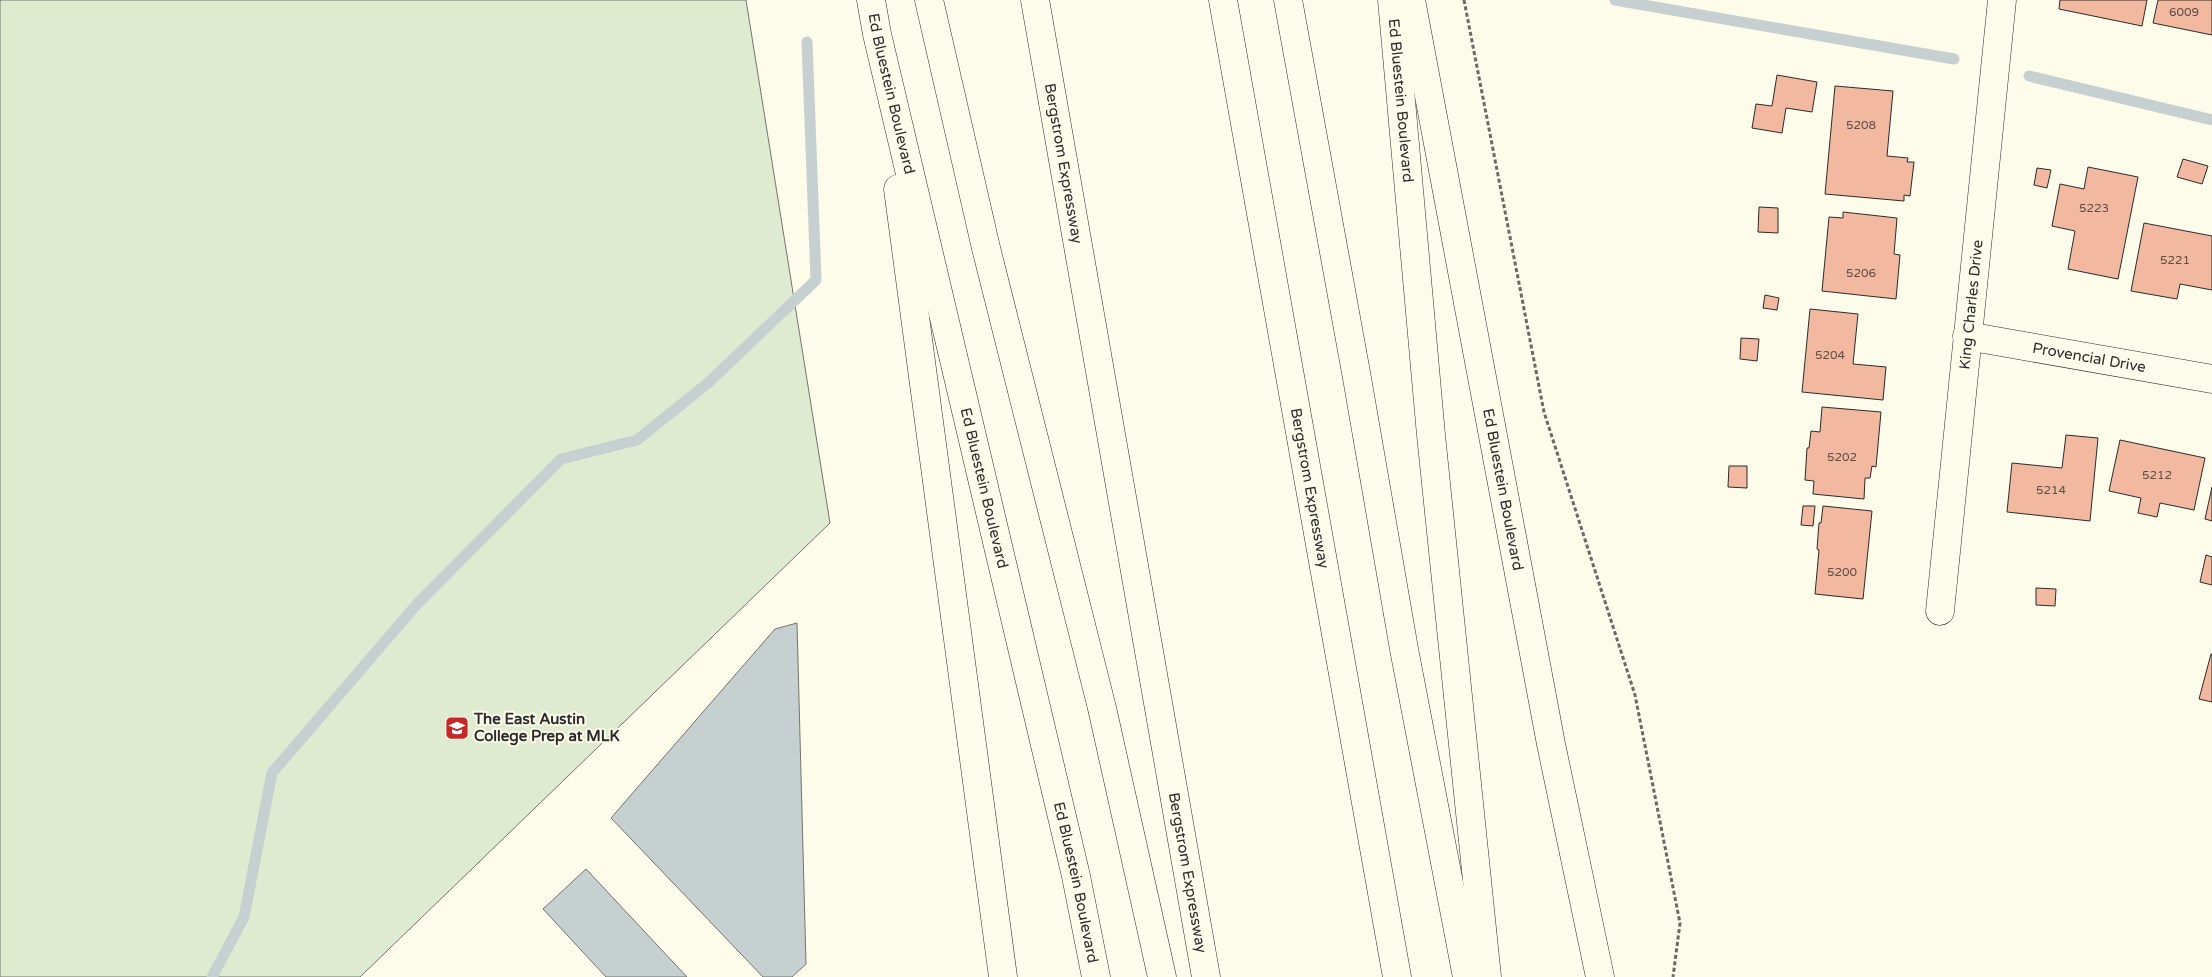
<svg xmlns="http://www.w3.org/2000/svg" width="2212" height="977" viewBox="0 0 2212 977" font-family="'Varela Round',sans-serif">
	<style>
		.green { fill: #deebd1; stroke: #74746e }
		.water { fill: #c7d0d0; stroke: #74746e }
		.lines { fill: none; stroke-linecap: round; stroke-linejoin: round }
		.stream { stroke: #c7d0d0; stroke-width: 11 }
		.building { fill: #f2b8a0; stroke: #2b2b2b }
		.minor-casing { stroke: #2b2b2b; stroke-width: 29 }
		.major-casing { stroke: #2b2b2b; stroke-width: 29 }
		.highway-casing { stroke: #2b2b2b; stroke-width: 29 }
		.path { stroke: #6a6964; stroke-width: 3; stroke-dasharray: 4 2.5; stroke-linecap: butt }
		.minor { stroke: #fdfbea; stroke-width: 28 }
		.major { stroke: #fdfbea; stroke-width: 28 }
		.highway { stroke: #fdfbea; stroke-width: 28 }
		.labels { text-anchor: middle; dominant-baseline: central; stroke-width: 4; stroke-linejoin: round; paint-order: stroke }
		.number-label { font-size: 12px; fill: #5d4e48 }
		.street-label { font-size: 15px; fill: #2b2b2b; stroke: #fdfbea }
		.poi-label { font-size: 15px; font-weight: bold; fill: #2b2b2b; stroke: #fdfbea; text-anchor: start }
	</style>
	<rect width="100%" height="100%" fill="#fdfbea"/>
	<polygon class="green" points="0,0 746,0 830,523 360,977 0,977"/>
	<g class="water">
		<polygon points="797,623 806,964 792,977 763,977 611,818 775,629"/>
		<polygon points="586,869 687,977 606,977 543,909"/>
	</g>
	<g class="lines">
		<g class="stream">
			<polyline points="1615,0 1954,59"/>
			<polyline points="2029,76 2212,120"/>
			<polyline points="212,977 244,917 272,773 417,604 561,459 637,440 708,383 816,280 807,42"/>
		</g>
	</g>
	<g class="building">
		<polygon points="2060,0 2147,0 2142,26 2059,9"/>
		<polygon points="2158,0 2212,0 2212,35 2153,23"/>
		<polygon points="1777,75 1817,82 1812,112 1786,108 1782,133 1752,128 1756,104 1772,106"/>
		<polygon points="1835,86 1893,91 1887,156 1908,158 1907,162 1914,162 1910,196 1904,195 1904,201 1825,194"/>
		<polygon points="2183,159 2208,166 2202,184 2177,177"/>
		<polygon points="2088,167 2138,177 2118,279 2068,269 2075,231 2052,226 2060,184 2084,189"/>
		<polygon points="2037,168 2051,170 2047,188 2034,185"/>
		<polygon points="1759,207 1778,208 1778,233 1758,232"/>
		<polygon points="1843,212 1897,218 1894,254 1900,255 1896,299 1822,291 1829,217 1843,218"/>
		<polygon points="2144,223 2212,236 2212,290 2180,284 2177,299 2131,291"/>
		<polygon points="1765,295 1779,298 1777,310 1763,308"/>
		<polygon points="1810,309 1858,314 1853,364 1886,367 1883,400 1802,392"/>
		<polygon points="1741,338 1759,339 1757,361 1740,359"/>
		<polygon points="1822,407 1881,412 1876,467 1872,466 1870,478 1865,478 1864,499 1813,494 1814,481 1805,480 1807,448 1809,448 1811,431 1820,432"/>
		<polygon points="2066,435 2098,438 2090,521 2007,512 2012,463 2062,468"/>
		<polygon points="2120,440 2205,458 2194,510 2160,503 2157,517 2138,513 2141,498 2109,491"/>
		<polygon points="1729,466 1747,466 1747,488 1728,487"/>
		<polygon points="2212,487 2212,521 2205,519"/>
		<polygon points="1803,506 1815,506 1813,526 1801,525"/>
		<polygon points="1823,506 1872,511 1863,599 1815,594 1819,550 1817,549 1819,523 1821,523"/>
		<polygon points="2206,555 2212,557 2212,585 2200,582"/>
		<polygon points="2036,588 2056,589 2055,606 2036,605"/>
		<polygon points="2211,654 2212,654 2212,702 2199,699"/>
	</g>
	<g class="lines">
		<g class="minor-casing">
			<g id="minor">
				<path id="s1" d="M 1967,336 L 2212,379"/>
				<path id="s2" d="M 1940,611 L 2002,0"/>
			</g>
		</g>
		<g class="major-casing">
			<g id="major">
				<path id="s3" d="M 871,0 L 877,34 L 1076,876 L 1096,977"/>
				<path id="s4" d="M 1392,0 L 1431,435 L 1487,977"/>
				<path id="s5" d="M 1411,0 L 1551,744 L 1600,977"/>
				<polyline points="898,189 1003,977"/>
			</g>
		</g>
		<g class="highway-casing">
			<g id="highway">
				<polyline points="929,0 986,248 1102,708 1162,977"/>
				<path id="s6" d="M 1035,0 L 1206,977"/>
				<path id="s7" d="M 1223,0 L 1397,977"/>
				<polyline points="1288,0 1357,378 1404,649 1467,977"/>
			</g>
		</g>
		<polyline class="path" points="1464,0 1544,412 1635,695 1680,923 1673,977"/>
		<use href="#minor" class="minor"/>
		<use href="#major" class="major"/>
		<use href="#highway" class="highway"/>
	</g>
	<defs>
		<g id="school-square" transform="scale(1.25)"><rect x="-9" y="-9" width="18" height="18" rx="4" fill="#c62828" stroke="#fdfbea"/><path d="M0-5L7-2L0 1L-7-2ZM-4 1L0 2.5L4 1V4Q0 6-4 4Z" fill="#fff"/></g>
	</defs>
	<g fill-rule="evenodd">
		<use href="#school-square" x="457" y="728"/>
	</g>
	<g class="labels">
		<g class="number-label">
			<text x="2184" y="12">6009</text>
			<text x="1861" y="125">5208</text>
			<text x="2094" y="208">5223</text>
			<text x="2175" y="260">5221</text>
			<text x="1861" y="273">5206</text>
			<text x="1830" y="355">5204</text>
			<text x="1842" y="457">5202</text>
			<text x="2157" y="475">5212</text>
			<text x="2051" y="490">5214</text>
			<text x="1842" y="572">5200</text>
		</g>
		<g class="street-label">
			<text stroke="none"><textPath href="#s3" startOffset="96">Ed Bluestein Boulevard</textPath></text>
			<text stroke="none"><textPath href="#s4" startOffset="101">Ed Bluestein Boulevard</textPath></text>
			<text stroke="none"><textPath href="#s6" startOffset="166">Bergstrom Expressway</textPath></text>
			<text stroke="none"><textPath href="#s2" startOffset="308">King Charles Drive</textPath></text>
			<text stroke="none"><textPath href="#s1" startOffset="124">Provencial Drive</textPath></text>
			<text stroke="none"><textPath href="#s3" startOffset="501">Ed Bluestein Boulevard</textPath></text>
			<text stroke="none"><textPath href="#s7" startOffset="496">Bergstrom Expressway</textPath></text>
			<text stroke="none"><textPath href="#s5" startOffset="498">Ed Bluestein Boulevard</textPath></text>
			<text stroke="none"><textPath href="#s6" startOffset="886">Bergstrom Expressway</textPath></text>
			<text stroke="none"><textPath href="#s3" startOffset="906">Ed Bluestein Boulevard</textPath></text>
		</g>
		<g class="poi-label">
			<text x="474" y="719">The East Austin<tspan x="474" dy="17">College Prep at MLK</tspan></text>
		</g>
	</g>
</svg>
